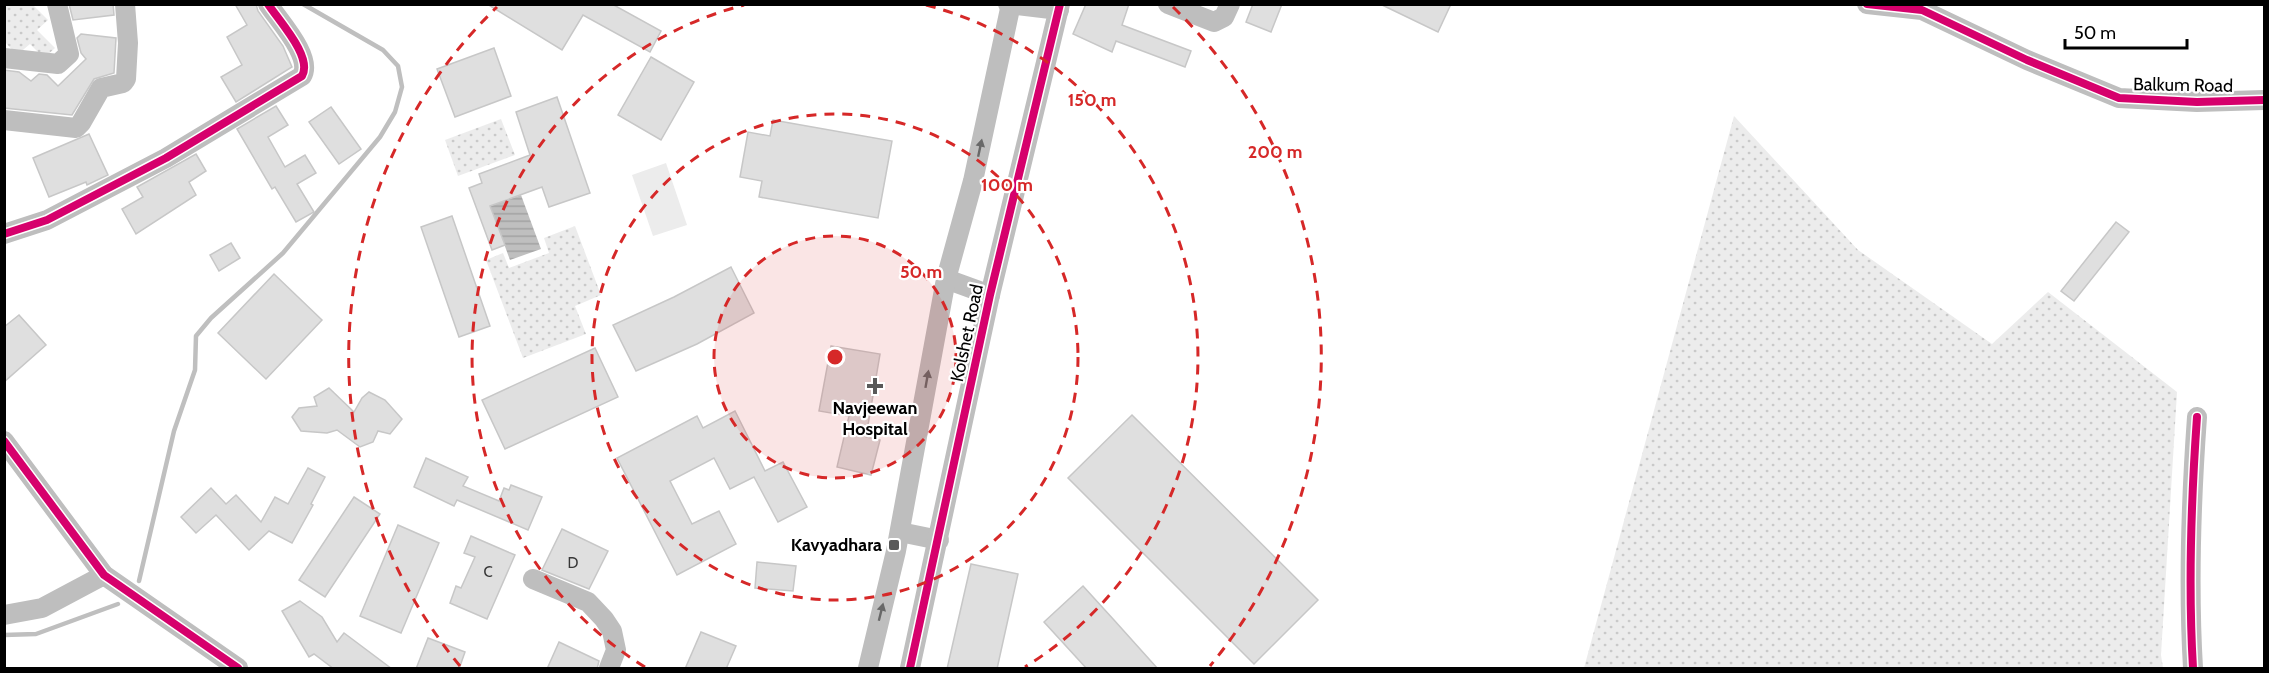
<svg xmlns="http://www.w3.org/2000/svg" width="2269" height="673" viewBox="0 0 2269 673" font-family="Cabin,sans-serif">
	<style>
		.park { fill: url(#park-dots) }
		.garden { fill: #ececec }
		.water { fill: url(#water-rules) }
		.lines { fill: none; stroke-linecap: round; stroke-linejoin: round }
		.stream { stroke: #bfbfbf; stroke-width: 4.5 }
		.building { fill: #dfdfdf; stroke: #c7c7c7; stroke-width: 1.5 }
		.minor { stroke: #bebebe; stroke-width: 20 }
		.cycleway-casing { stroke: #fff; stroke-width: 11 }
		.cycleway { stroke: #d6006c; stroke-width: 8 }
		.oneway { fill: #686868 }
		.ring { fill: none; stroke: #d62828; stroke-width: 3; stroke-dasharray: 10 8 }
		.poi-dot { fill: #595959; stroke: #fff; stroke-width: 2 }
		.labels { text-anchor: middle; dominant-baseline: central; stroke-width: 4.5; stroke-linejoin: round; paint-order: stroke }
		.number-label { font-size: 15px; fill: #383838 }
		.street-label { font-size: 18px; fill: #000; stroke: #fff }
		.poi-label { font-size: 18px; font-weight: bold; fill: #000; stroke: #fff }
		.centre { fill: #d62828; stroke: #fff; stroke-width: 3 }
		.ring-label { font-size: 18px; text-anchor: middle; font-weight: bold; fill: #d62828; stroke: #fff; stroke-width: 4.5; stroke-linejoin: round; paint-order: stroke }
	</style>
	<defs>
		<pattern id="park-dots" width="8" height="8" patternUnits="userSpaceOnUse" patternTransform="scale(1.5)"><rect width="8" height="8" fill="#ececec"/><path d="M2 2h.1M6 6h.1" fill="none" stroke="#c9c9c9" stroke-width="1.8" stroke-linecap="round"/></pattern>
		<pattern id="water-rules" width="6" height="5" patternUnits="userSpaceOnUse" patternTransform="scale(1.5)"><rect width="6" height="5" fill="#bfbfbf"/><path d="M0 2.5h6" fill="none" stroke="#a2a2a2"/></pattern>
	</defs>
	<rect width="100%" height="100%" fill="#fff"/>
	<g class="park">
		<polygon points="5,5 33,5 48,20 37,30 55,48 44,58 30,44 17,55 5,42"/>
		<polygon points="1734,116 1858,250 1992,344 2048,292 2177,392 2161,655 2163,668 1584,668"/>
		<polygon points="501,119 515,155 458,176 445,140"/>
		<polygon points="575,226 601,295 575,306 586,334 523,358 486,260 503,253 509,268 549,253 544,238"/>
	</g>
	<polygon class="garden" points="666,163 687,225 653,236 632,175"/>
	<polygon class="water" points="521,195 541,249 510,260 490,206"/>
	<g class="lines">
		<g class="stream">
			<polyline points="139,581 174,431 195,370 196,336 211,318 283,253 380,137 395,112 402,87 398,66 383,50 303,4"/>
			<polyline points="4,635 36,634 118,604"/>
		</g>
	</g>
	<g class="building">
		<polygon points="69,4 113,4 114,15 73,20"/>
		<polygon points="235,4 256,4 258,11 283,46 292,67 236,102 221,77 242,65 227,37 247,25"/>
		<polygon points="487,4 612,4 661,31 650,52 583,15 562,50"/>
		<polygon points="1086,4 1129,4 1122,25 1191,51 1185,67 1116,41 1112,52 1073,34"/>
		<polygon points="1253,4 1282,4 1271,32 1246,22"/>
		<polygon points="1380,4 1451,4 1438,32"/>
		<polygon points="81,34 116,38 114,73 94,79 72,115 4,108 4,70 19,72 31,81 39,74 47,75 58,86 86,59 81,53 77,38"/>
		<polygon points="494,48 511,96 455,117 437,69"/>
		<polygon points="651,57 694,82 661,140 618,115"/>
		<polygon points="557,97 590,193 549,207 542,187 490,206 505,245 492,250 469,188 482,183 479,174 530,155 516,112"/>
		<polygon points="276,106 288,125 268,137 285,167 305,155 316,173 297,184 314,212 296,222 275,187 272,189 237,129"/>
		<polygon points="331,107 361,149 339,164 309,122"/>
		<polygon points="773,120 892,141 878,218 759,197 762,181 740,177 748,132 770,136"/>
		<polygon points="89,134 108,175 87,185 86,182 49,197 33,158"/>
		<polygon points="196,154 206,171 189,182 196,195 136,234 122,209 143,197 137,187"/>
		<polygon points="452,216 490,326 459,337 421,227"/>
		<polygon points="2116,222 2129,232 2074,301 2061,291"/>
		<polygon points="231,243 240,258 219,271 210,255"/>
		<polygon points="731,267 754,313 697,344 636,371 613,325 674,297"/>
		<polygon points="274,274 322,320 266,379 218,333"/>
		<polygon points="19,315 46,345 4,382 4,327"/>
		<polygon points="831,346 880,354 866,437 880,440 871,475 837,467 849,416 819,411"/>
		<polygon points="595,348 618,397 505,449 482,400"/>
		<polygon points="329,388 354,412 362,398 369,392 385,400 402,419 390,434 378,431 373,442 360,447 337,430 327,433 301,431 292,417 299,408 317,406 314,397"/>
		<polygon points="735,411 765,471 783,462 807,507 778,522 754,477 730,489 714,458 670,481 692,524 719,511 736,544 677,575 617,458 697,416 703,428"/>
		<polygon points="1132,415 1318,600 1254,664 1068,478"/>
		<polygon points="426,458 468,477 463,486 499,501 504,488 509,490 511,485 542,497 528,530 457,500 454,506 414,487"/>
		<polygon points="308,468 325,477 311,504 313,505 292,543 269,531 249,550 216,515 196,533 181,517 211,488 226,504 236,495 261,522 275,497 288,504"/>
		<polygon points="354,497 380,514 325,597 299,580"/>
		<polygon points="398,525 439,543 401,633 360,616"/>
		<polygon points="562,529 608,551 589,589 542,570"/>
		<polygon points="471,536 515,555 487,619 450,603 456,586 461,588 475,557 464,553"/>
		<polygon points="757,562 796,566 793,591 755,588"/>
		<polygon points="971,564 1018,574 997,669 947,669"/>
		<polygon points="1083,586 1114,620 1158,669 1087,669 1044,622"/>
		<polygon points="300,601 322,617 337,642 344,633 392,669 334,669 314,654 309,657 282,611"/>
		<polygon points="701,632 736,646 726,669 685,669"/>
		<polygon points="428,638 465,652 459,669 416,669"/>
		<polygon points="559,642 599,661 597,669 547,669"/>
	</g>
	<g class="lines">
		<g class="minor">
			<polyline points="1008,4 1059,10"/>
			<polyline points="1168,4 1214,22 1224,17 1230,4"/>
			<polyline points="1867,4 1922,10 2027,60 2119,98 2197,102 2264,100"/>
			<polyline points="4,58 58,64 69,54 57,4"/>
			<polyline points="4,120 76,128 81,123 101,88 123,83 126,79 128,43 125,4"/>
			<path d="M 4,234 L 47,220 L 166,158 L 302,76 C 313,57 279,21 268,4"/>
			<polyline points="946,279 990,295"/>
			<polyline points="4,441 104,575 238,668"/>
			<polyline points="900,532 939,540"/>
			<polyline points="533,579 588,602 604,619 612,631 616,650 609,668"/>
			<polyline points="4,615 42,608 104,575"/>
			<polyline points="868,668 896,551 946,279 973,181 1011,4"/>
			<polyline points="910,668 990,295 1060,4"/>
			<path d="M 2193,668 C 2188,584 2191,501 2197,417"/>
		</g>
		<g class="cycleway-casing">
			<g id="cycleway">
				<polyline points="1867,4 1922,10 2027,60 2119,98 2197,102 2264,100"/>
				<path d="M 4,234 L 47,220 L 166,158 L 302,76 C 313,57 279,21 268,4"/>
				<polyline points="4,441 104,575 238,668"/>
				<polyline points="910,668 990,295 1060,4"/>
				<path d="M 2193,668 C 2188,584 2191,501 2197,417"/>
			</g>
		</g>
		<use href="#cycleway" class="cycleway"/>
	</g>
	<defs><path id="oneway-solid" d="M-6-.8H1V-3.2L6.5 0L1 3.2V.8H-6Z" transform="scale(1.5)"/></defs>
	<g class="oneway">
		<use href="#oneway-solid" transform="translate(980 148) rotate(-78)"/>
		<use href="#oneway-solid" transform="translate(927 379) rotate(-80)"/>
		<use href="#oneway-solid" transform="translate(881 612) rotate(-76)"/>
	</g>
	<circle cx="835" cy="357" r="121" fill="#d62828" fill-opacity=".12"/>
	<g class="ring">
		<circle cx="835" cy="357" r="121"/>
		<circle cx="835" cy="357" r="243"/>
		<path d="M645 667A364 364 0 0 1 744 5M926 5A364 364 0 0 1 1025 667"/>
		<path d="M460 666A486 486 0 0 1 497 7M1173 7A486 486 0 0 1 1210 666"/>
	</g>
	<g class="poi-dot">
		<path d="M872 377h6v6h6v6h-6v6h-6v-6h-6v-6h6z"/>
		<rect x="888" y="539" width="12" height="12" rx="3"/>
	</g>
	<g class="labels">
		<g class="number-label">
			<text x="573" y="563">D</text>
			<text x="488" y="572">C</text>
		</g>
		<g class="street-label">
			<text transform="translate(2183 85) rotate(1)">Balkum Road</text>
			<text transform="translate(967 333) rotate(-78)">Kolshet Road</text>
		</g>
		<g class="poi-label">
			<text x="875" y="408">Navjeewan<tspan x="875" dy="21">Hospital</tspan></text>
			<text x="882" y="545" text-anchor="end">Kavyadhara</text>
		</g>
	</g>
	<circle cx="835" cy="357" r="9" class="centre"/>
	<g class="ring-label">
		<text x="1092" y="106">150 m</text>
		<text x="1275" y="158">200 m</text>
		<text x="1007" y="191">100 m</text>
		<text x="921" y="278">50 m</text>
	</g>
	<rect width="2269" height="673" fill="none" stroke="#000000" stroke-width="12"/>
	<path d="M2065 39v9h122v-9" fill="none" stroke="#000000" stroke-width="3"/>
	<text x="2074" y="39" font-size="18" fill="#000000" stroke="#ffffff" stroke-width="4.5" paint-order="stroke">50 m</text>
</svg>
